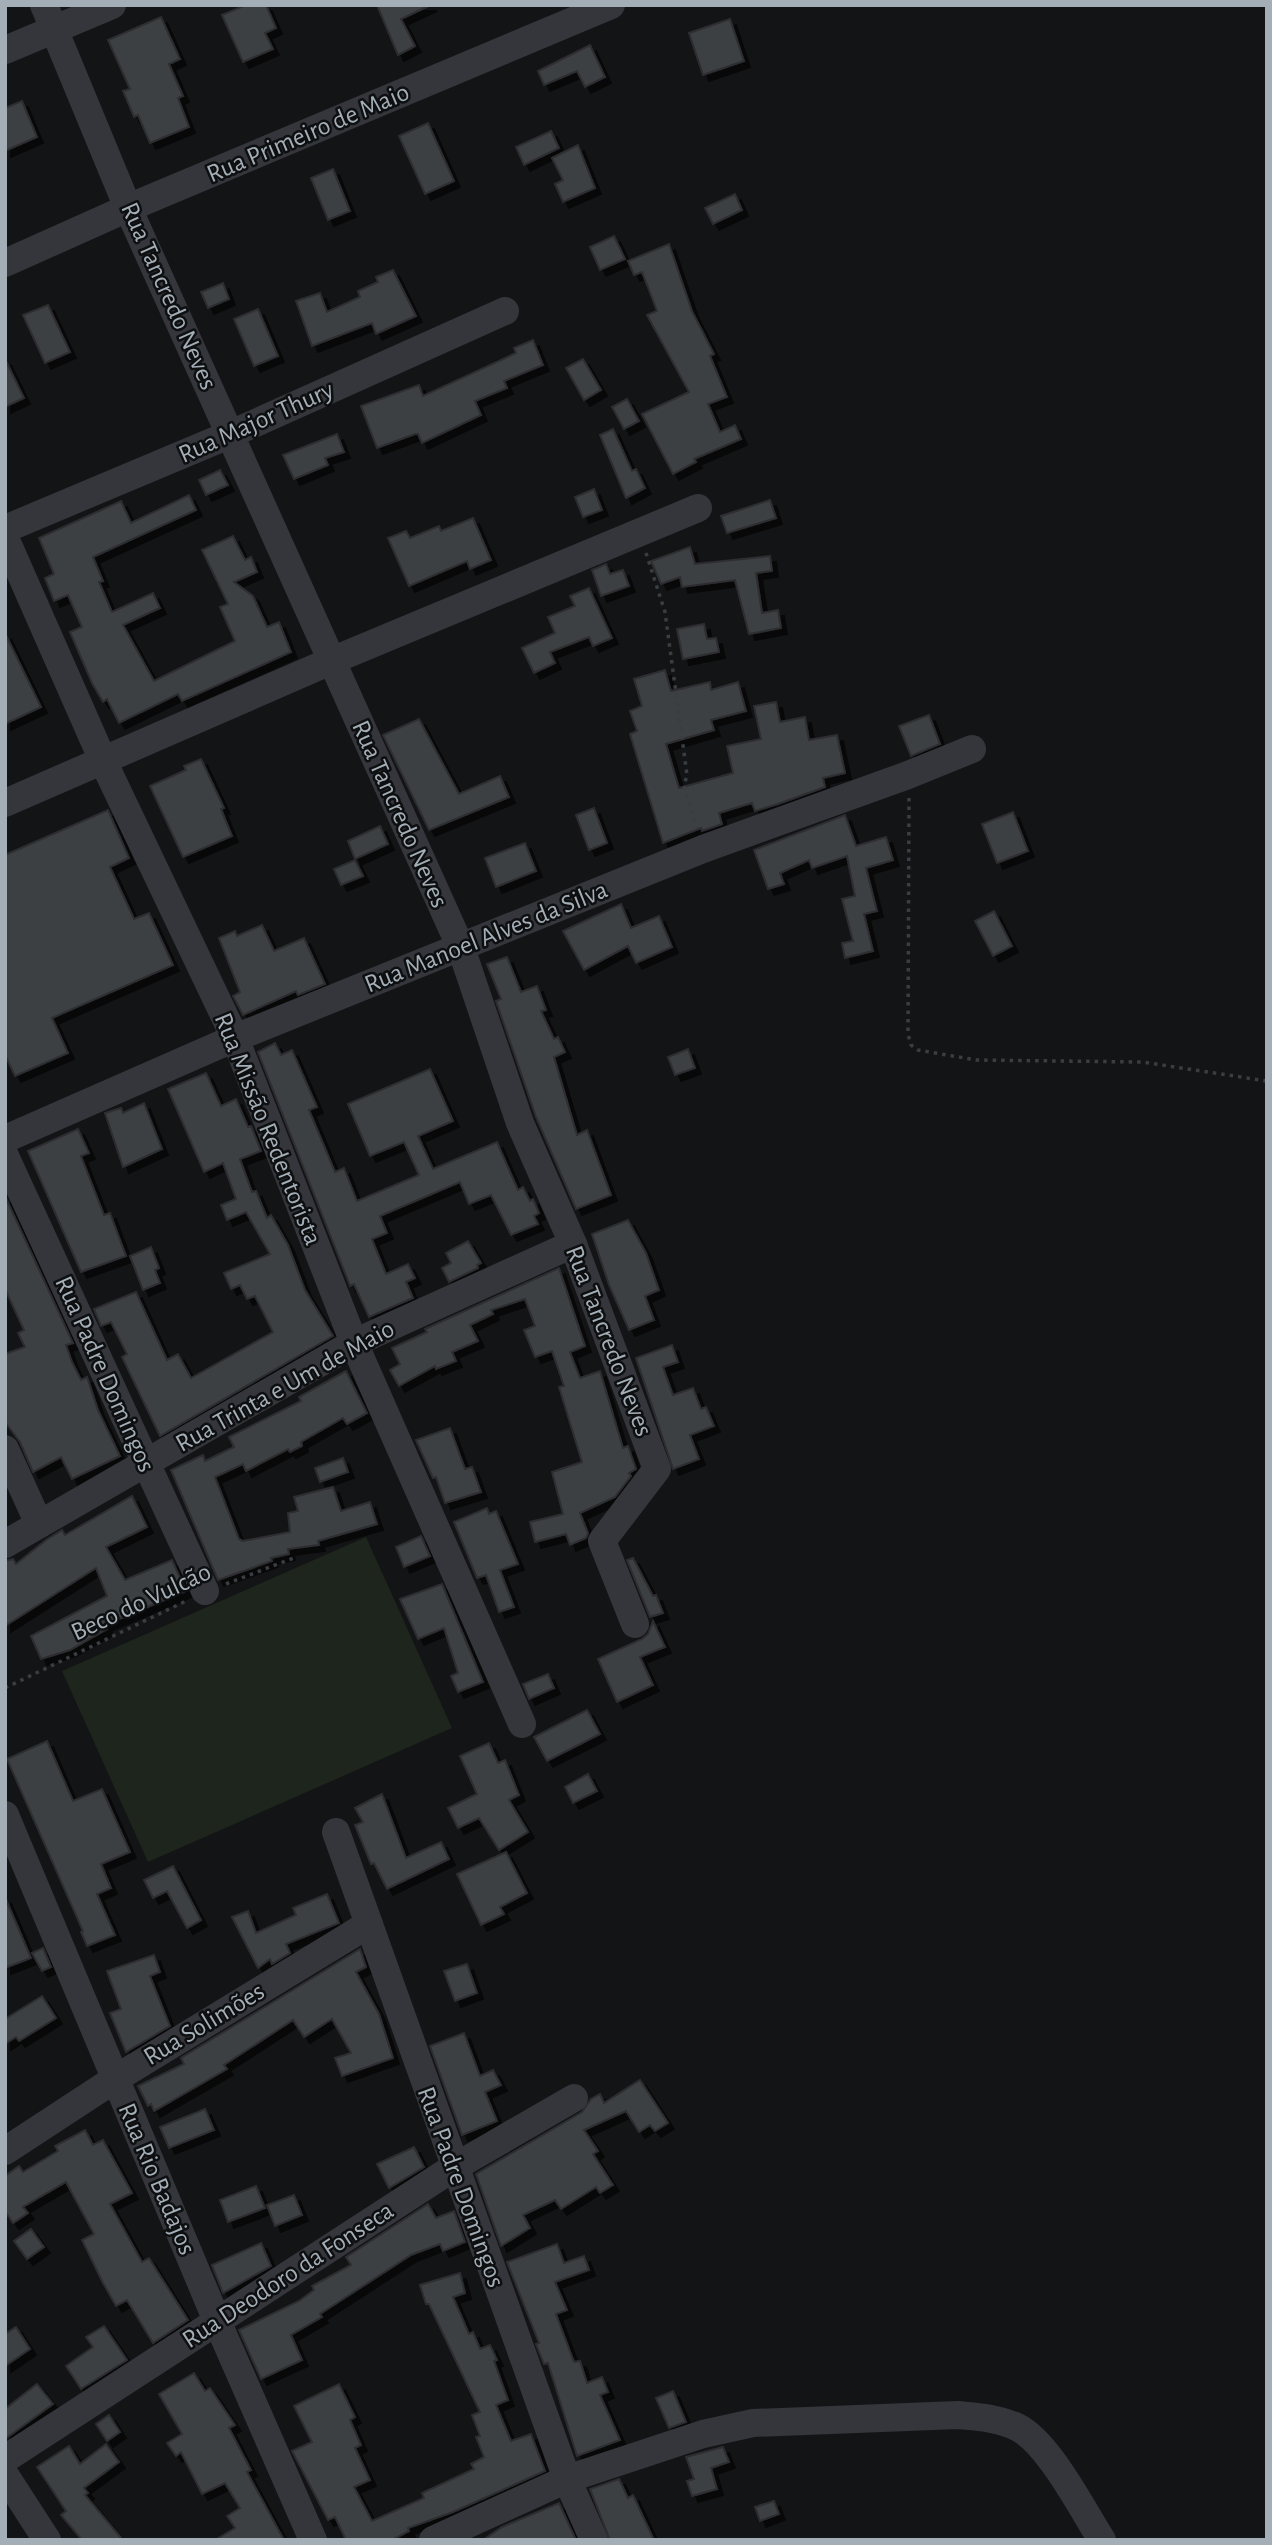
<svg xmlns="http://www.w3.org/2000/svg" width="1272" height="2545" viewBox="0 0 1272 2545" font-family="'Alegreya Sans',sans-serif">
	<style>
		.green { fill: #1e251d }
		.building { fill: #3d3f43; stroke: #2d2e31; stroke-width: 2; filter: url(#shadow) }
		.lines { fill: none; stroke-linecap: round; stroke-linejoin: round }
		.path { stroke: #3a3e42; stroke-width: 3.5; stroke-dasharray: 3.5 5; stroke-linecap: butt }
		.minor { stroke: #34363b; stroke-width: 28 }
		.labels { text-anchor: middle; dominant-baseline: central; stroke-width: 5; stroke-linejoin: round; paint-order: stroke }
		.street-label { font-size: 26px; fill: #a4aeb7; stroke: #0e0f10 }
	</style>
	<defs>
		<filter id="shadow"><feDropShadow dx="6" dy="6" stdDeviation="0" flood-color="#0009"/></filter>
	</defs>
	<rect width="100%" height="100%" fill="#131415"/>
	<polygon class="green" points="366,1537 452,1728 148,1862 62,1671"/>
	<g class="building">
		<polygon points="246,5 266,5 276,28 265,33 273,49 243,62 222,15"/>
		<polygon points="377,5 431,5 401,19 415,46 398,55"/>
		<polygon points="161,17 180,59 169,64 183,96 178,98 189,127 150,143 138,115 134,117 123,91 130,89 108,40"/>
		<polygon points="730,19 744,61 703,75 689,33"/>
		<polygon points="590,45 605,77 585,87 577,71 544,85 538,71"/>
		<polygon points="22,101 37,137 5,151 5,108"/>
		<polygon points="428,123 454,181 425,194 399,136"/>
		<polygon points="551,131 559,148 524,165 516,147"/>
		<polygon points="578,145 595,188 563,202 555,184 563,180 552,158"/>
		<polygon points="333,169 350,211 328,220 311,178"/>
		<polygon points="735,194 742,210 713,224 705,208"/>
		<polygon points="614,236 625,259 600,270 590,247"/>
		<polygon points="669,244 692,311 714,354 710,356 727,397 708,404 720,432 735,425 741,439 694,459 696,462 673,474 642,414 689,392 647,315 657,311 642,272 634,275 628,261"/>
		<polygon points="393,270 416,316 376,334 372,323 312,346 296,301 320,293 327,312 360,297 358,291 378,282 376,277"/>
		<polygon points="223,283 229,299 208,308 201,292"/>
		<polygon points="48,305 70,352 45,363 23,315"/>
		<polygon points="258,309 278,356 254,366 234,319"/>
		<polygon points="533,340 543,365 504,381 507,388 475,401 481,415 422,443 418,434 415,434 377,448 361,406 419,385 423,396 516,353 514,348"/>
		<polygon points="5,359 24,398 5,407"/>
		<polygon points="583,359 601,390 584,400 566,368"/>
		<polygon points="627,399 639,421 624,429 612,407"/>
		<polygon points="613,429 632,471 636,469 645,488 626,498 600,435"/>
		<polygon points="337,434 344,452 325,458 328,465 294,479 283,455"/>
		<polygon points="220,470 228,485 206,495 199,480"/>
		<polygon points="594,489 602,510 583,517 575,497"/>
		<polygon points="189,495 196,510 93,557 103,581 99,582 112,612 153,593 160,608 123,625 154,681 235,641 220,607 228,604 202,550 233,536 245,560 251,557 257,572 234,582 253,596 267,627 279,622 291,652 182,701 178,694 119,723 107,699 103,702 92,683 70,632 82,627 68,595 54,601 45,578 54,574 39,538 121,501 131,523"/>
		<polygon points="770,500 776,518 727,533 721,516"/>
		<polygon points="473,518 491,560 470,569 467,561 409,586 388,538 406,531 410,538 439,526 441,531"/>
		<polygon points="690,547 695,564 770,556 772,571 756,573 762,613 778,610 781,628 749,634 735,580 682,587 680,577 661,584 651,561"/>
		<polygon points="606,564 610,574 623,570 629,586 601,596 592,570"/>
		<polygon points="589,588 612,638 593,646 589,637 550,652 555,663 534,673 522,648 555,633 548,617 575,606 570,596"/>
		<polygon points="704,624 707,639 716,638 719,652 683,659 677,629"/>
		<polygon points="5,633 41,707 5,724"/>
		<polygon points="665,670 671,691 710,682 711,690 738,682 746,711 711,720 714,730 666,744 679,788 733,773 727,746 761,739 754,706 776,702 780,722 805,717 809,740 837,735 845,773 823,778 825,787 778,804 755,811 752,803 719,813 722,824 702,831 701,828 663,843 630,734 637,731 630,711 642,706 634,679"/>
		<polygon points="929,715 940,744 911,756 899,726"/>
		<polygon points="419,719 459,794 500,776 509,797 429,830 383,735"/>
		<polygon points="201,759 224,808 221,809 232,836 183,857 150,786 186,770 184,766"/>
		<polygon points="594,808 607,843 589,850 576,815"/>
		<polygon points="108,810 129,858 110,867 134,919 149,913 173,965 52,1018 68,1053 15,1076 5,1055 5,855"/>
		<polygon points="1013,812 1028,851 997,863 982,824"/>
		<polygon points="845,815 856,846 886,837 893,860 866,868 877,911 864,914 873,951 845,958 842,943 853,941 842,899 855,896 847,856 812,868 809,860 780,873 784,884 768,889 754,850"/>
		<polygon points="380,826 388,844 355,859 348,841"/>
		<polygon points="525,843 536,871 496,887 485,858"/>
		<polygon points="355,860 363,876 341,885 334,869"/>
		<polygon points="621,904 631,928 659,916 672,947 636,963 628,946 584,970 563,931"/>
		<polygon points="994,911 1012,946 993,956 975,921"/>
		<polygon points="262,925 274,951 304,938 325,984 298,995 296,991 243,1015 233,996 240,992 219,938 235,931 237,936"/>
		<polygon points="507,957 521,992 537,986 546,1010 541,1011 554,1039 558,1037 565,1052 554,1057 577,1135 587,1130 611,1195 576,1209 536,1117 496,1001 501,999 487,964"/>
		<polygon points="275,1043 281,1055 292,1050 317,1107 309,1110 335,1172 344,1168 357,1201 419,1175 404,1142 370,1156 348,1104 430,1069 453,1121 418,1136 433,1169 497,1142 518,1190 523,1187 530,1201 533,1199 539,1213 534,1216 538,1224 511,1235 491,1195 469,1204 460,1182 380,1216 387,1233 372,1239 386,1274 408,1264 415,1278 406,1282 413,1298 369,1317 354,1284 350,1286 349,1283 258,1052"/>
		<polygon points="688,1049 695,1068 675,1075 668,1057"/>
		<polygon points="206,1073 221,1106 236,1099 248,1127 251,1126 261,1151 240,1159 252,1192 256,1191 267,1218 271,1215 288,1245 305,1290 333,1336 160,1436 122,1357 127,1354 111,1322 101,1326 94,1309 136,1292 167,1360 178,1354 191,1378 273,1332 255,1296 247,1299 240,1285 231,1289 224,1273 270,1254 246,1212 227,1220 221,1205 236,1199 223,1163 204,1172 168,1089"/>
		<polygon points="144,1103 162,1149 123,1167 105,1113 121,1108 123,1113"/>
		<polygon points="78,1129 89,1153 81,1156 104,1215 110,1213 126,1256 81,1272 28,1151"/>
		<polygon points="5,1196 73,1343 66,1345 72,1362 81,1380 87,1377 98,1410 120,1456 72,1479 61,1457 33,1472 20,1442 5,1422 5,1354 25,1347 18,1333 24,1330 5,1289"/>
		<polygon points="628,1220 646,1253 659,1290 645,1296 654,1320 629,1330 609,1285 592,1234"/>
		<polygon points="468,1241 481,1263 477,1265 478,1268 449,1282 442,1268 451,1263 446,1253"/>
		<polygon points="151,1247 159,1268 155,1270 160,1283 143,1290 130,1256"/>
		<polygon points="559,1268 585,1346 570,1352 580,1378 600,1371 623,1448 628,1446 636,1469 629,1473 631,1476 615,1497 580,1513 588,1533 586,1538 570,1545 566,1534 535,1542 530,1522 563,1514 552,1472 582,1462 559,1387 564,1386 552,1351 535,1357 524,1330 535,1326 525,1299 491,1310 493,1314 470,1325 478,1341 452,1352 456,1361 436,1369 435,1366 399,1386 390,1370 400,1364 392,1348 427,1332 425,1329"/>
		<polygon points="672,1345 678,1362 663,1367 673,1395 693,1388 701,1409 706,1407 714,1426 690,1435 699,1459 673,1469 636,1358"/>
		<polygon points="346,1371 367,1413 347,1424 343,1418 301,1442 302,1446 290,1452 288,1449 246,1471 243,1464 215,1477 239,1539 243,1541 290,1532 288,1513 298,1511 294,1497 333,1487 341,1511 370,1502 377,1524 318,1541 319,1545 288,1549 289,1554 271,1558 272,1561 218,1580 171,1470 203,1455 205,1461 234,1447 229,1437 301,1401 299,1397"/>
		<polygon points="450,1428 465,1469 472,1467 481,1492 445,1503 436,1477 433,1478 416,1440"/>
		<polygon points="343,1458 348,1472 320,1482 315,1468"/>
		<polygon points="132,1496 147,1527 106,1547 125,1580 172,1560 186,1591 105,1625 107,1629 70,1650 41,1659 31,1636 107,1596 96,1568 5,1626 5,1561 13,1559 16,1564 46,1540 62,1530 65,1535"/>
		<polygon points="487,1508 489,1514 496,1511 518,1564 500,1570 514,1607 499,1612 486,1575 477,1578 454,1522"/>
		<polygon points="421,1536 430,1556 404,1567 396,1547"/>
		<polygon points="633,1558 653,1596 656,1595 663,1613 650,1617 627,1560"/>
		<polygon points="442,1584 483,1682 458,1692 451,1676 458,1673 444,1628 418,1639 400,1599"/>
		<polygon points="653,1621 665,1647 640,1657 653,1685 617,1702 598,1659 642,1639 648,1634"/>
		<polygon points="548,1674 554,1688 529,1699 523,1684"/>
		<polygon points="587,1710 600,1734 547,1761 534,1737"/>
		<polygon points="47,1741 73,1801 102,1789 130,1852 101,1864 111,1888 97,1894 115,1935 87,1946 81,1932 83,1931 7,1759"/>
		<polygon points="489,1743 498,1763 505,1760 519,1795 509,1800 528,1832 499,1850 479,1818 458,1828 448,1808 477,1794 460,1756"/>
		<polygon points="588,1774 597,1791 573,1803 565,1787"/>
		<polygon points="382,1794 406,1858 441,1842 449,1859 387,1889 374,1863 371,1864 355,1825 363,1822 355,1808"/>
		<polygon points="506,1852 527,1893 500,1907 504,1914 481,1925 457,1874"/>
		<polygon points="173,1866 201,1920 187,1928 167,1891 153,1898 144,1880"/>
		<polygon points="327,1894 339,1923 286,1944 290,1953 272,1964 270,1959 258,1968 232,1917 248,1911 256,1933 296,1915 293,1908"/>
		<polygon points="5,1897 31,1958 5,1968"/>
		<polygon points="43,1948 51,1967 42,1971 32,1953"/>
		<polygon points="360,1949 366,1967 356,1972 379,2014 393,2058 342,2076 335,2058 351,2053 332,2019 304,2037 293,2020 224,2065 227,2069 154,2111 151,2104 148,2106 138,2086 184,2064 181,2058"/>
		<polygon points="154,1955 160,1972 150,1976 170,2026 126,2052 110,2013 121,2009 107,1971"/>
		<polygon points="467,1964 477,1993 455,2001 444,1971"/>
		<polygon points="42,1996 56,2018 19,2041 16,2037 5,2044 5,2019"/>
		<polygon points="464,2033 480,2076 493,2070 501,2085 485,2092 497,2121 462,2135 430,2046"/>
		<polygon points="640,2080 668,2123 655,2131 650,2125 639,2132 626,2111 584,2130 598,2151 593,2154 613,2185 600,2193 596,2187 561,2209 555,2200 523,2215 530,2228 501,2246 476,2174 582,2112 591,2099 600,2094 604,2103"/>
		<polygon points="205,2109 214,2130 169,2148 160,2127"/>
		<polygon points="85,2130 93,2145 103,2140 132,2193 110,2204 142,2262 149,2258 188,2320 153,2343 127,2300 116,2306 103,2283 82,2240 94,2234 66,2182 23,2207 28,2213 13,2223 5,2211 5,2176 19,2166 23,2172 58,2151 55,2146"/>
		<polygon points="414,2147 424,2167 389,2188 377,2164"/>
		<polygon points="256,2186 265,2208 228,2222 220,2200"/>
		<polygon points="294,2195 302,2215 275,2226 267,2205"/>
		<polygon points="428,2204 436,2218 454,2211 465,2242 443,2251 440,2244 411,2255 320,2314 322,2317 291,2335 302,2360 261,2379 239,2330 299,2301 314,2290 312,2286 351,2265 346,2257"/>
		<polygon points="31,2229 44,2247 27,2259 14,2241"/>
		<polygon points="261,2243 271,2266 223,2293 212,2265"/>
		<polygon points="557,2244 564,2263 584,2256 589,2270 555,2282 567,2310 556,2314 574,2362 580,2361 587,2383 602,2377 608,2392 600,2395 620,2440 577,2456 548,2363 544,2364 536,2344 539,2343 507,2262"/>
		<polygon points="460,2273 465,2293 453,2297 469,2334 473,2332 480,2349 490,2345 497,2360 494,2361 508,2400 496,2405 511,2441 531,2434 545,2471 453,2512 408,2528 409,2531 392,2540 346,2540 335,2517 328,2520 292,2451 312,2442 294,2406 339,2384 355,2417 350,2420 361,2445 355,2448 370,2480 354,2487 372,2521 424,2498 422,2493 474,2469 471,2464 484,2457 476,2437 480,2436 472,2415 480,2412 429,2304 426,2304 420,2285"/>
		<polygon points="104,2326 127,2360 81,2389 66,2366 93,2347 86,2337"/>
		<polygon points="16,2327 30,2349 5,2366 5,2334"/>
		<polygon points="194,2373 205,2391 210,2388 235,2425 229,2428 251,2470 247,2472 284,2540 215,2540 235,2528 227,2516 240,2508 225,2483 202,2494 181,2452 176,2456 167,2443 182,2434 159,2394"/>
		<polygon points="37,2384 53,2404 5,2439 5,2409"/>
		<polygon points="673,2391 686,2422 669,2428 656,2398"/>
		<polygon points="109,2415 120,2432 107,2441 96,2424"/>
		<polygon points="106,2444 119,2462 84,2488 88,2493 85,2495 123,2540 82,2540 61,2515 66,2511 37,2467 69,2446 80,2464"/>
		<polygon points="723,2447 729,2462 711,2468 717,2489 692,2496 687,2481 694,2479 686,2457"/>
		<polygon points="619,2479 628,2498 633,2495 654,2540 610,2540 590,2489"/>
		<polygon points="774,2501 779,2514 760,2521 755,2507"/>
		<polygon points="559,2503 576,2540 483,2540 502,2527"/>
	</g>
	<g class="lines">
		<g class="path">
			<polyline points="646,553 665,612 687,775 684,786 697,828"/>
			<polyline points="909,798 908,1034 911,1045 918,1050 976,1060 1142,1062 1267,1081"/>
			<polyline points="226,1584 296,1557"/>
			<polyline points="5,1688 186,1601"/>
		</g>
		<g class="minor">
			<polyline points="44,5 128,208 461,948 520,1123 573,1244 657,1469 602,1541 635,1624"/>
			<polyline points="5,50 112,5"/>
			<polyline points="5,263 128,208 611,5"/>
			<polyline points="5,529 231,434 505,311"/>
			<polyline points="5,538 104,763 235,1038 354,1343 522,1724"/>
			<polyline points="5,803 331,661 698,508"/>
			<polyline points="5,1139 235,1038 703,849 908,775 972,749"/>
			<polyline points="5,1156 205,1591"/>
			<polyline points="5,1449 39,1524"/>
			<polyline points="5,1544 354,1343 573,1244"/>
			<polyline points="5,1815 217,2321 313,2540"/>
			<polyline points="336,1832 567,2479 594,2540"/>
			<polyline points="5,2151 115,2079 369,1924"/>
			<polyline points="5,2459 453,2168 574,2098"/>
			<polyline points="5,2475 47,2540"/>
			<path d="M 433,2540 L 567,2479 L 703,2434 L 753,2423 L 958,2415 C 978,2417 998,2418 1017,2427 C 1049,2443 1082,2509 1102,2540"/>
		</g>
	</g>
	<g class="labels">
		<g class="street-label">
			<text transform="translate(308 133) rotate(-23)">Rua Primeiro de Maio</text>
			<text transform="translate(169 296) rotate(66)">Rua Tancredo Neves</text>
			<text transform="translate(256 422) rotate(-24)">Rua Major Thury</text>
			<text transform="translate(400 814) rotate(66)">Rua Tancredo Neves</text>
			<text transform="translate(486 937) rotate(-22)">Rua Manoel Alves da Silva</text>
			<text transform="translate(268 1129) rotate(68)">Rua Missão Redentorista</text>
			<text transform="translate(609 1341) rotate(69)">Rua Tancredo Neves</text>
			<text transform="translate(105 1374) rotate(66)">Rua Padre Domingos</text>
			<text transform="translate(285 1386) rotate(-29)">Rua Trinta e Um de Maio</text>
			<text transform="translate(141 1602) rotate(-25)">Beco do Vulcão</text>
			<text transform="translate(204 2024) rotate(-31)">Rua Solimões</text>
			<text transform="translate(157 2179) rotate(67)">Rua Rio Badajos</text>
			<text transform="translate(461 2187) rotate(70)">Rua Padre Domingos</text>
			<text transform="translate(288 2275) rotate(-33)">Rua Deodoro da Fonseca</text>
		</g>
	</g>
	<rect width="1272" height="2545" fill="none" stroke="#a4aeb7" stroke-width="14"/>
</svg>
